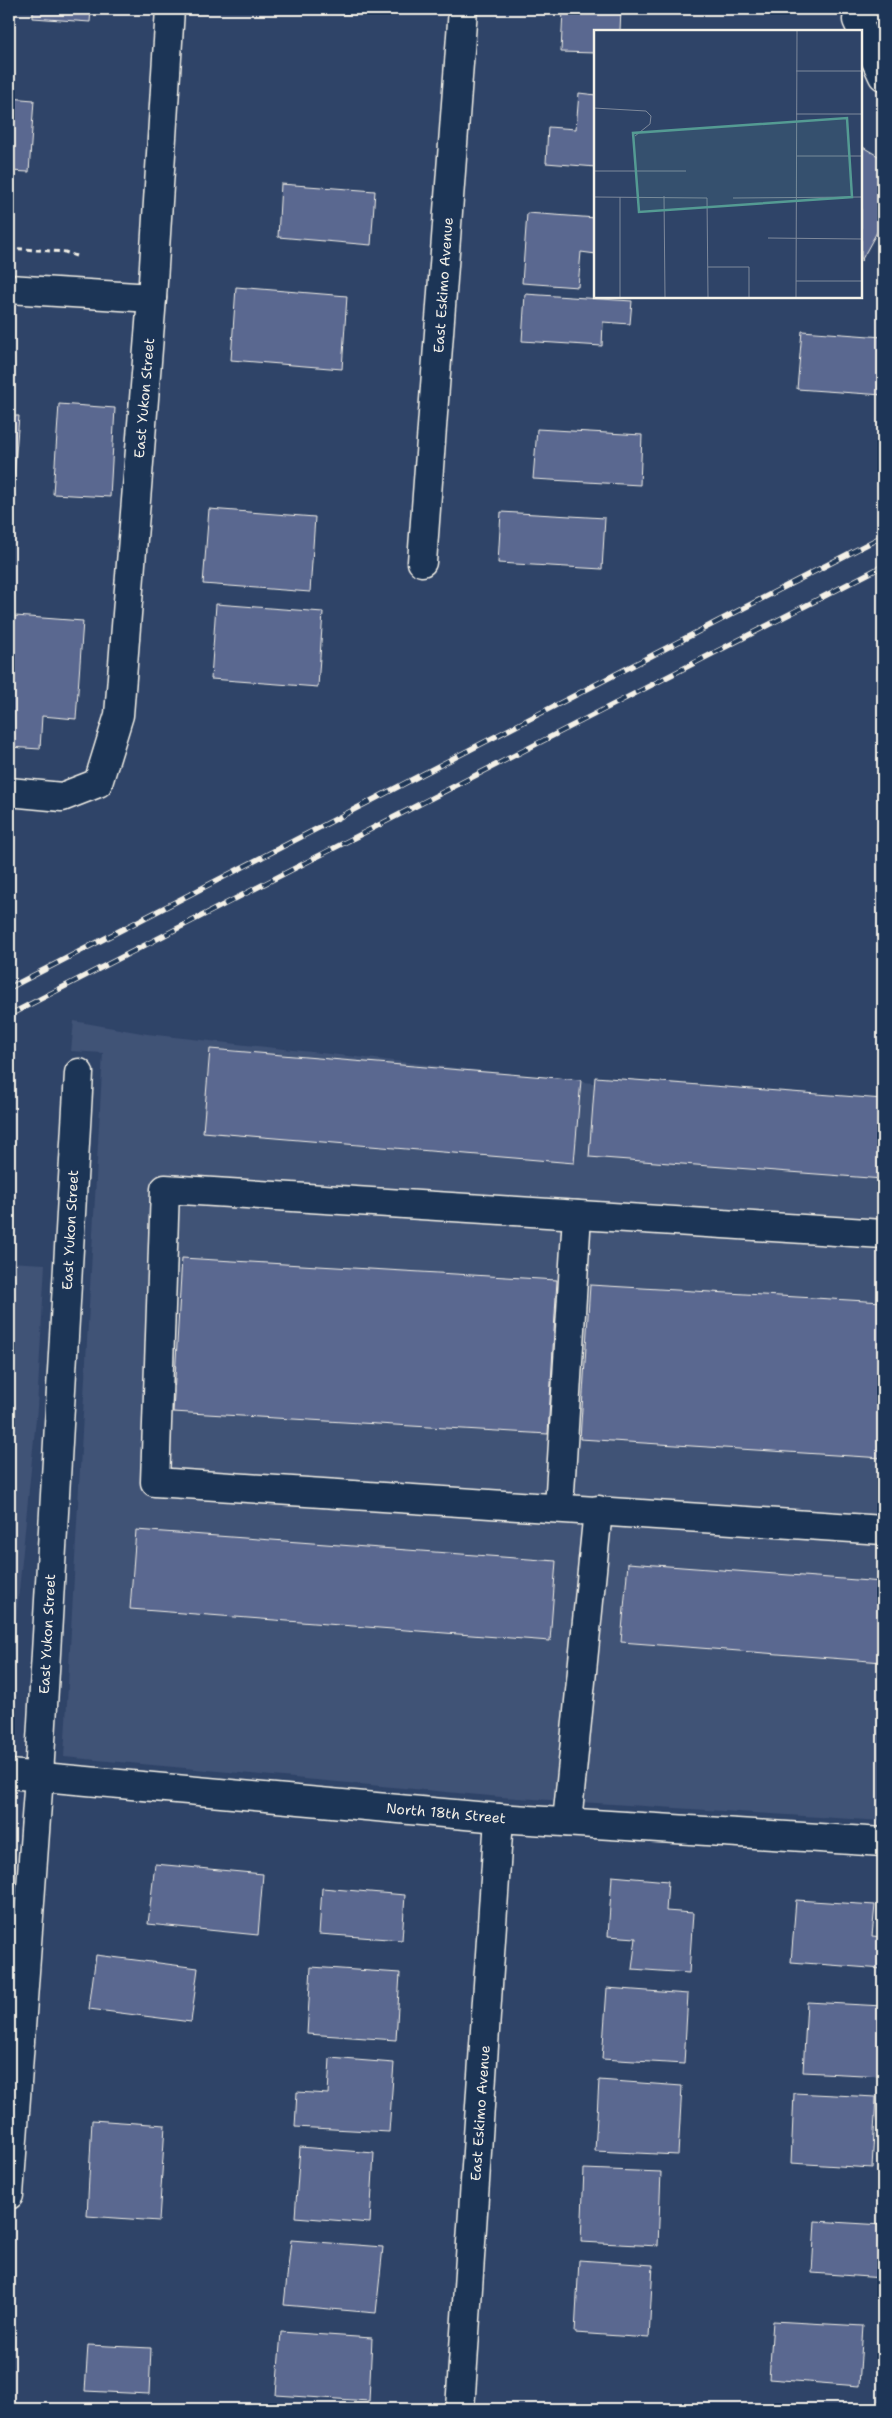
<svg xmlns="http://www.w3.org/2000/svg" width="892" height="2418" viewBox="0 0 892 2418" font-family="'Shantell Sans',sans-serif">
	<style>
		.built { fill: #405276 }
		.building { fill: #5a6890; stroke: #f4f1e8 }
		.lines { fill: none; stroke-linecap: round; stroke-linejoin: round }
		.minor-casing { stroke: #f4f1e8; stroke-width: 31 }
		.path { stroke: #f4f1e8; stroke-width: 3; stroke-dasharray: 5 4; stroke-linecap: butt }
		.minor { stroke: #1d3557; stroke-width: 28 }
		.rail-casing { stroke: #f4f1e8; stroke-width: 5.5 }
		.rail { stroke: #1d3557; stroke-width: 4; stroke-dasharray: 11; stroke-linecap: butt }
		.labels { text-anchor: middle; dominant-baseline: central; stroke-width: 4; stroke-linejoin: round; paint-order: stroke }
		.street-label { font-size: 14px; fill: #f4f1e8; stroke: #1d3557 }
		.inset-road { fill: none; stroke: #7e899b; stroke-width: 1 }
		.view { fill: #549b93; fill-opacity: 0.15; stroke: #549b93; stroke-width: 2.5 }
		.inset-edge { fill: none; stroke: #f4f1e8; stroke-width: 2.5 }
	</style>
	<rect width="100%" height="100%" fill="#2f4468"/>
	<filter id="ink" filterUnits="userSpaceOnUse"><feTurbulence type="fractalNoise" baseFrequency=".02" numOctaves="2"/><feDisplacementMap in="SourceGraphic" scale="10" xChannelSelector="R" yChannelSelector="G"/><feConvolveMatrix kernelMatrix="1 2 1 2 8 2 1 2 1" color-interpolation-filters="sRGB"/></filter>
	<g filter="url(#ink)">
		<g class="built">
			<polygon points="74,1021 147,1034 883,1115 883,1821 501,1797 64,1757 103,1053 71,1051"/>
			<polygon points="9,1262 45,1264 37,1408 9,1693"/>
		</g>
		<g class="building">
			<polygon points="33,9 91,9 90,22 33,18"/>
			<polygon points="260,9 365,9 365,15 260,11"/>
			<polygon points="563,9 621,9 620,31 596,31 596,53 561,52"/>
			<polygon points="579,93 596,95 596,167 546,163 548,127 576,129"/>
			<polygon points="9,98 34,100 29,172 9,171"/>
			<polygon points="861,146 883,159 883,221 861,261"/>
			<polygon points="281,184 375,191 371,245 278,237"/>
			<polygon points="527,213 596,218 596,254 581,252 578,287 522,283"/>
			<polygon points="236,287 347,296 342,369 231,360"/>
			<polygon points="525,294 632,301 630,324 603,322 602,346 522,341"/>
			<polygon points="802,331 883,337 883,395 797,389"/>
			<polygon points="59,404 115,408 110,497 53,494"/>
			<polygon points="9,416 19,416 10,526 9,526"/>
			<polygon points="537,429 642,435 640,485 533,479"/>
			<polygon points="209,509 315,517 310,592 203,584"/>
			<polygon points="501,512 605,518 602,569 498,563"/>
			<polygon points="216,604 323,612 318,687 211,679"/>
			<polygon points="15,616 83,621 76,719 42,716 40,749 9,747 9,699"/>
			<polygon points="210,1049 581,1080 574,1163 203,1132"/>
			<polygon points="595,1077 883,1099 883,1179 589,1157"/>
			<polygon points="182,1258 557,1280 548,1434 173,1412"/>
			<polygon points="590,1285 883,1302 883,1458 580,1439"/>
			<polygon points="136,1530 556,1561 550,1641 130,1609"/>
			<polygon points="628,1563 883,1582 883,1662 621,1642"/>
			<polygon points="155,1864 263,1874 258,1935 148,1924"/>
			<polygon points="612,1876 668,1881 666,1911 693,1913 689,1973 632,1969 636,1938 608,1936"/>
			<polygon points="322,1888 405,1895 402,1940 319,1934"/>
			<polygon points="796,1900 875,1905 872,1936 883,1937 883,1969 791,1962"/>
			<polygon points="96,1955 198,1968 191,2022 89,2009"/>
			<polygon points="311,1967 400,1973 396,2040 307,2034"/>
			<polygon points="607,1988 688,1994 684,2064 602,2059"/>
			<polygon points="807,2002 883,2006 883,2076 803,2072"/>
			<polygon points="330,2058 394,2063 389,2132 295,2127 297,2092 328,2094"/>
			<polygon points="599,2080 682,2086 678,2155 595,2151"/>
			<polygon points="794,2093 876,2097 872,2168 791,2163"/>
			<polygon points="92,2120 165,2125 159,2221 87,2216"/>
			<polygon points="300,2147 374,2153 370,2223 295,2217"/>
			<polygon points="584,2169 661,2172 658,2246 581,2242"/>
			<polygon points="815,2221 883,2225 883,2278 812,2273"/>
			<polygon points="291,2240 383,2247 376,2313 284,2305"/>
			<polygon points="579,2260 653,2265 649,2338 575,2333"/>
			<polygon points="773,2321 863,2326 859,2386 769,2379"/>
			<polygon points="281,2332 372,2338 369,2401 276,2395"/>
			<polygon points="88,2345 151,2348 149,2394 85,2391"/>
		</g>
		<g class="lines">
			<g class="minor-casing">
				<g id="minor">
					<polyline points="869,9 857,20 883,76"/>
					<polyline points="9,289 152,298"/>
					<polyline points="422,562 463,9"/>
					<polyline points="9,792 62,797 98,783 119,715 152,298 170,9"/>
					<polyline points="883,1234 165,1189 155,1482 883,1530"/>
					<polyline points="559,1508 577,1215"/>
					<polyline points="9,1774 499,1818 883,1842"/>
					<polyline points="567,1822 598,1510"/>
					<polyline points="9,2195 39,1776 79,1073"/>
					<polyline points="460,2409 499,1818"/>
				</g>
			</g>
			<polyline class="path" points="9,248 65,252 76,256"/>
			<use href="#minor" class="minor"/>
			<g class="rail-casing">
				<g id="rail">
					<polyline points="9,988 883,536"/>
					<polyline points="9,1015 883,566"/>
				</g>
			</g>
			<use href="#rail" class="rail"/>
		</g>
	</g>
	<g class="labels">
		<g class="street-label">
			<text transform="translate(443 285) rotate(-86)">East Eskimo Avenue</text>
			<text transform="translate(144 398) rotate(-85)">East Yukon Street</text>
			<text transform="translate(70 1230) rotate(-87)">East Yukon Street</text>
			<text transform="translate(47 1634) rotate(-87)">East Yukon Street</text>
			<text transform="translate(446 1813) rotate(5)">North 18th Street</text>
			<text transform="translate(480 2113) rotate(-86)">East Eskimo Avenue</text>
		</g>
	</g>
	<g transform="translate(594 30)">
		<rect width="268" height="268" fill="#2f4468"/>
		<path class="inset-road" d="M 202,41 L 268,41M 0,78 L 52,81 L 57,86 L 56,94 L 41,106M 202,84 L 268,84M 202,126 L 268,126M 0,141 L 92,141M 70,166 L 71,267M 0,167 L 113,168 L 114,267M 139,168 L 268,167M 174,208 L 268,209M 114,237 L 155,237 L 155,267M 202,251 L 268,251M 26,267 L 26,167M 202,267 L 203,1"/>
		<path class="view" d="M 253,88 L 258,167 L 45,182 L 39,103 Z"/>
		<rect width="268" height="268" class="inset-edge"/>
	</g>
	<rect width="892" height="2418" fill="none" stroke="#1d3557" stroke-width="30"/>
	<rect x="15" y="15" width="862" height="2388" fill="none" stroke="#f4f1e8" stroke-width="2" filter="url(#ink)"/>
</svg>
